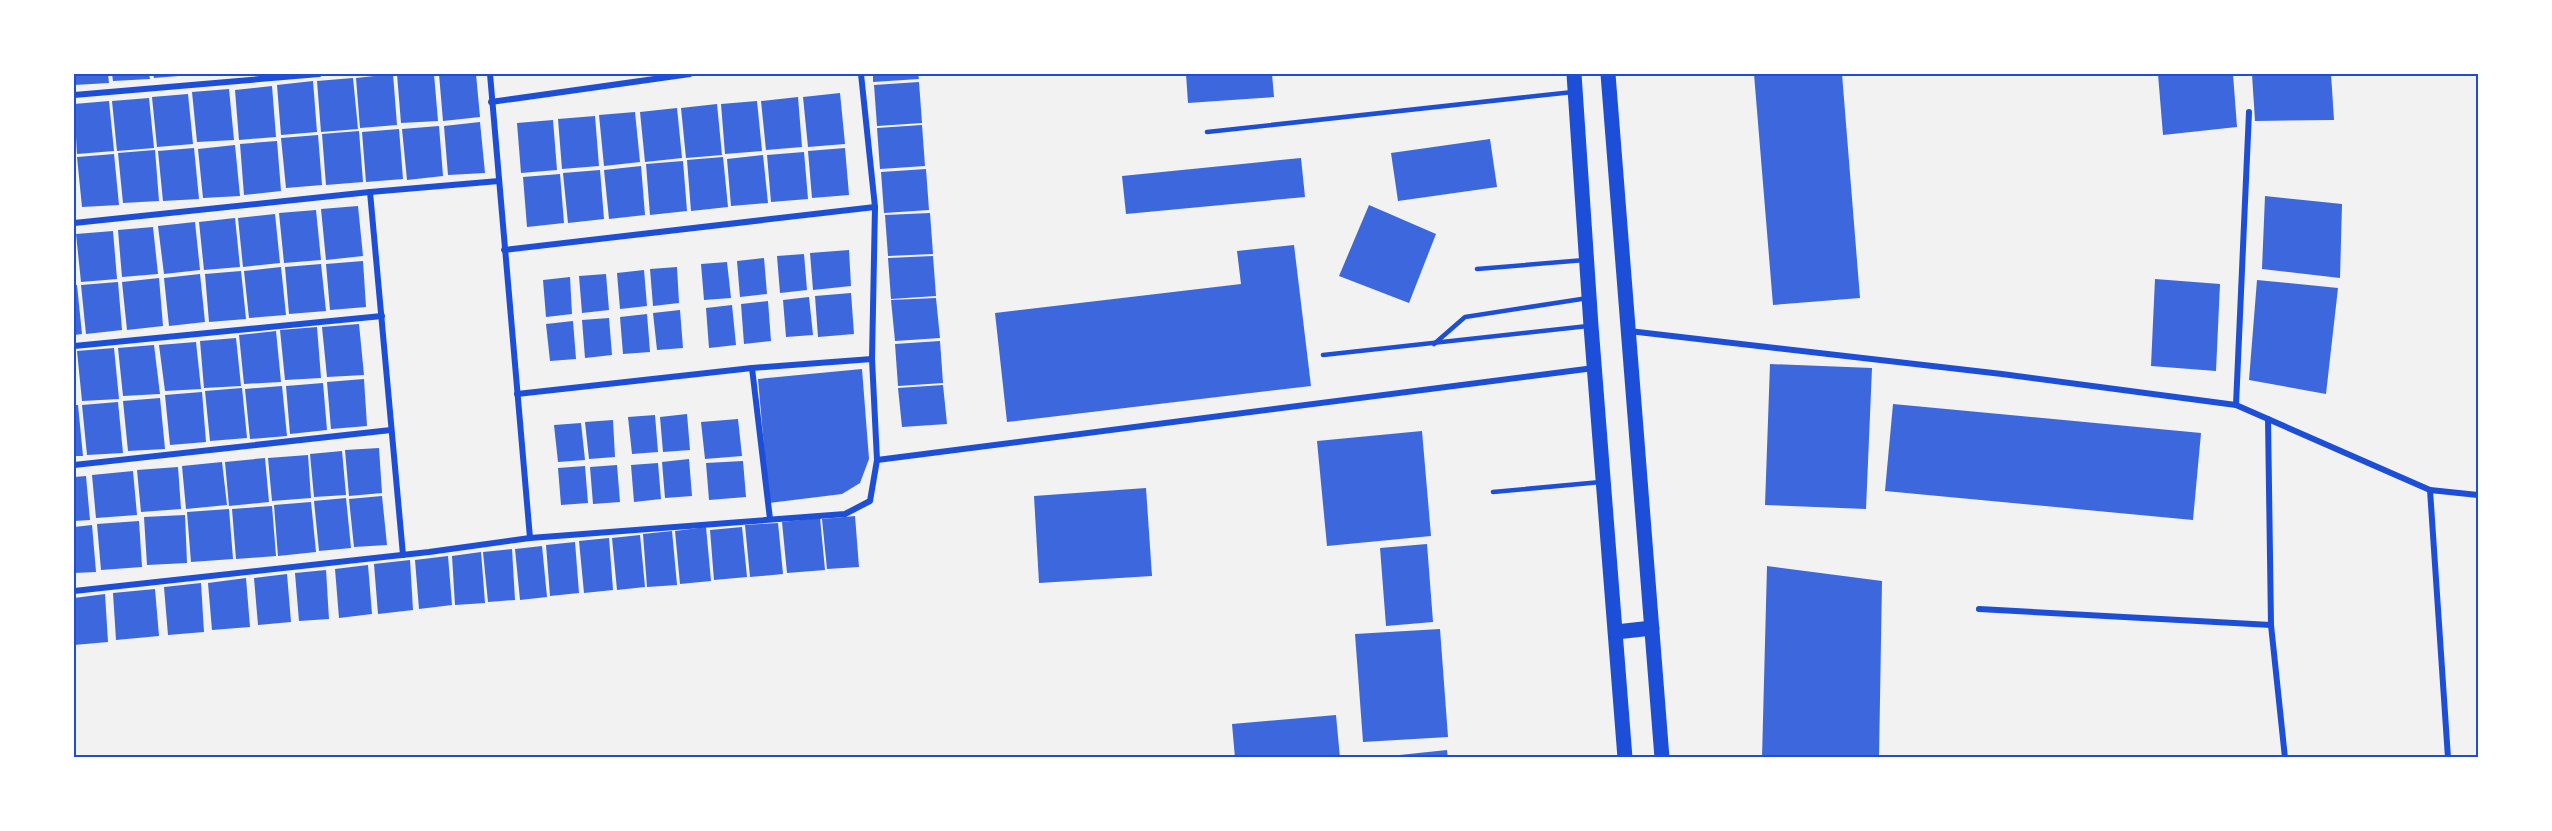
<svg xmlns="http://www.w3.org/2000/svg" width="2552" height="831" viewBox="0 0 2552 831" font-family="Jost,sans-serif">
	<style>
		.building { fill: #3d67dc }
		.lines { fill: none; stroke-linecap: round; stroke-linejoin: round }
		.service { stroke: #1d4ed8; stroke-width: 4.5 }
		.minor { stroke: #1d4ed8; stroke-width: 6 }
		.primary { stroke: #1d4ed8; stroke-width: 15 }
		.neatline { fill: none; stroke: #1d4ed8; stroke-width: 2 }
	</style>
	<rect width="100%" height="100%" fill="#f2f2f2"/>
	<g class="building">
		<polygon points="74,74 108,74 109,83 74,85"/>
		<polygon points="112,74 149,74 150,79 113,81"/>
		<polygon points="153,74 191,74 191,75 154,78"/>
		<polygon points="393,74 397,125 360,128 356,78"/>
		<polygon points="397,74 434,74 438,121 401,123"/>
		<polygon points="439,74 476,74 480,117 443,121"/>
		<polygon points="873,74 918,74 919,79 873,82"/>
		<polygon points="1186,74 1272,74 1274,97 1188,103"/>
		<polygon points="1754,74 1842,74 1860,298 1773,305"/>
		<polygon points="2158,74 2233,74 2237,127 2163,135"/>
		<polygon points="2252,74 2331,74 2334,120 2255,121"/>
		<polygon points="353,78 358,129 321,132 317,81"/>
		<polygon points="313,81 317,132 281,135 277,85"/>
		<polygon points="919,82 922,123 877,126 874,85"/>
		<polygon points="272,86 276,137 239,140 235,90"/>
		<polygon points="229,89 234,140 197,142 192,92"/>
		<polygon points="840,93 845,144 808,147 803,97"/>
		<polygon points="188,94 193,144 157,147 152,97"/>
		<polygon points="798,97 802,147 766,150 761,101"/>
		<polygon points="149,98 154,148 117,151 112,101"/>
		<polygon points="109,101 114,151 77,154 74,104"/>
		<polygon points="757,101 762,151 725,154 721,104"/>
		<polygon points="717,104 722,155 686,158 681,108"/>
		<polygon points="677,108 682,158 645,162 640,112"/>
		<polygon points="635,112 640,162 604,166 599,115"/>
		<polygon points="595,116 599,166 562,169 558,119"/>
		<polygon points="553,120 557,170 521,173 517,123"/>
		<polygon points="480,122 485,173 448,175 444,126"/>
		<polygon points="922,125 925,166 880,169 877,128"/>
		<polygon points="439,126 443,176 407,180 402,129"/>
		<polygon points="399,129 403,179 366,182 362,132"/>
		<polygon points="359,131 363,182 326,185 322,134"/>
		<polygon points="318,135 322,185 286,188 281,138"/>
		<polygon points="1490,139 1497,187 1398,201 1391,153"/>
		<polygon points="277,141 281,191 244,195 240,144"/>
		<polygon points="235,145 240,196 203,198 198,149"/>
		<polygon points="194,148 199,199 163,201 158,151"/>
		<polygon points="845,148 849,195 812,198 808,151"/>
		<polygon points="155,150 159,201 123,203 118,153"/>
		<polygon points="804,152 808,199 771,202 767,155"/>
		<polygon points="114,154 119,205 82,207 77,157"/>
		<polygon points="763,155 768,203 731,206 727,159"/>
		<polygon points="723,157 728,207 691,211 687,160"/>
		<polygon points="1301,158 1305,197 1126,214 1122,176"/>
		<polygon points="683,161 687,211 650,215 646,164"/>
		<polygon points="641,166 645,215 609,219 604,170"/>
		<polygon points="926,169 929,210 884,213 881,172"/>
		<polygon points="600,170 604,219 568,223 563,173"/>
		<polygon points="560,174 564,223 527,227 523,177"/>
		<polygon points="2265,196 2342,204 2340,278 2262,269"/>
		<polygon points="1369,205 1436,234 1409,303 1339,276"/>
		<polygon points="358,206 363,256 326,260 321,209"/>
		<polygon points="316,210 321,260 284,263 279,213"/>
		<polygon points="930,213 933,254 888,256 885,215"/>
		<polygon points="275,214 280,263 243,267 238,218"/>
		<polygon points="235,218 240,267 204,270 199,222"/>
		<polygon points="195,222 200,270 164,274 158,226"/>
		<polygon points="153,227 158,274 122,277 118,230"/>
		<polygon points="113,231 117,279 81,282 76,234"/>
		<polygon points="1294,245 1311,386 1007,422 995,313 1241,284 1237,251"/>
		<polygon points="849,250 851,286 813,290 810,253"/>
		<polygon points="804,254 807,290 780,293 777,256"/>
		<polygon points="933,256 936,296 891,299 888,258"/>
		<polygon points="764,258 767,294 740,297 737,261"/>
		<polygon points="363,261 366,307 330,310 326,264"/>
		<polygon points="727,262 731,298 704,300 701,264"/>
		<polygon points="321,264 326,311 289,314 285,267"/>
		<polygon points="281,267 286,315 249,318 244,271"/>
		<polygon points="677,267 679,303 653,306 650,269"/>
		<polygon points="644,270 647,306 620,309 617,273"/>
		<polygon points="241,271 246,319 209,322 205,274"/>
		<polygon points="200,274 205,322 169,326 164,278"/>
		<polygon points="606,274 609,310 582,313 579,276"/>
		<polygon points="570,277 572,314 546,317 543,280"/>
		<polygon points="159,278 163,326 127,330 122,282"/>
		<polygon points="2155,279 2220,284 2216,371 2151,366"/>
		<polygon points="2257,280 2338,288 2326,394 2249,380"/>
		<polygon points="118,282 122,330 86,334 81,285"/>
		<polygon points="74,285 77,285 82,334 74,335"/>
		<polygon points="851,293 854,334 818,337 815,296"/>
		<polygon points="809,297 813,335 786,337 783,300"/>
		<polygon points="936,298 940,338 895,341 891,300"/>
		<polygon points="768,301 771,341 744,344 741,304"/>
		<polygon points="732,305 736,345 709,348 706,308"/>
		<polygon points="680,310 683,348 657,350 653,313"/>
		<polygon points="647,314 650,352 623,354 620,317"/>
		<polygon points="609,318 612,355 585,358 582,320"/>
		<polygon points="573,321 576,359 550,361 546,324"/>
		<polygon points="359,324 364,375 327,377 322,327"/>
		<polygon points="317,327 321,378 285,380 280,330"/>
		<polygon points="276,331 281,382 244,384 239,335"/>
		<polygon points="236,338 241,386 204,388 200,341"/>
		<polygon points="940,341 943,383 898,386 895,344"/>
		<polygon points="196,342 201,389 165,391 159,345"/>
		<polygon points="154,345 160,394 123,396 118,348"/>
		<polygon points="114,348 119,399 82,401 77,351"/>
		<polygon points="1770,364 1872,368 1866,509 1765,505"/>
		<polygon points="862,369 869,459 860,483 842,494 769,503 758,379"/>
		<polygon points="364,379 367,426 331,429 327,382"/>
		<polygon points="323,383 327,430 290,434 286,386"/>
		<polygon points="943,385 947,424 902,427 898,388"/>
		<polygon points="282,386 287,436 250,439 245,389"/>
		<polygon points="242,388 247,438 210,441 205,391"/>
		<polygon points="202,392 206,442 170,445 165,395"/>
		<polygon points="160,398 165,449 128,451 123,401"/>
		<polygon points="118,402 123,453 87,455 82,405"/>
		<polygon points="1893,404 2201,433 2193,520 1885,491"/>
		<polygon points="74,405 78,405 83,456 74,456"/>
		<polygon points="687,414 690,450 663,452 660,417"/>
		<polygon points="655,415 658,452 632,454 628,417"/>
		<polygon points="738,419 742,456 705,459 701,422"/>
		<polygon points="613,420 615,457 589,459 585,422"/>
		<polygon points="581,423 585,460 558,462 554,425"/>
		<polygon points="1422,431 1431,536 1327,546 1317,441"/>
		<polygon points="379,448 382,493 349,496 345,450"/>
		<polygon points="342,451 346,495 314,497 310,454"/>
		<polygon points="308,455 311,498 272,501 268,458"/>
		<polygon points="265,458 269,502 229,506 225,462"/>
		<polygon points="689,459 692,496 665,498 662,462"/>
		<polygon points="743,461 746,497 709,500 706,463"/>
		<polygon points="222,462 227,505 186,509 182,466"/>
		<polygon points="658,463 661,499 634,502 631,465"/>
		<polygon points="617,465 620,502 593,504 590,467"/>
		<polygon points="585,466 588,503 561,505 558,468"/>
		<polygon points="178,467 181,509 141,512 137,470"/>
		<polygon points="133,471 137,515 96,518 92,475"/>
		<polygon points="86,476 90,520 74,521 74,477"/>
		<polygon points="1146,488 1152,576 1039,583 1034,496"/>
		<polygon points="382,496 387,545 354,547 349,499"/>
		<polygon points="346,498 351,548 319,551 314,501"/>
		<polygon points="311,502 316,552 278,556 274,505"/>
		<polygon points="272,506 276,556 236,559 232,509"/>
		<polygon points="229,509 233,559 191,562 187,512"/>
		<polygon points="185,515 187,563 147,565 144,517"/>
		<polygon points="855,516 859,567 827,569 822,519"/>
		<polygon points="820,518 825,570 787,573 782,522"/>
		<polygon points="139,521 142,567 101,570 97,524"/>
		<polygon points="778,523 783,574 750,577 745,525"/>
		<polygon points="92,525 96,572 74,573 74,527"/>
		<polygon points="706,527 711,581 680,584 675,531"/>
		<polygon points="742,527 747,577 714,580 710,530"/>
		<polygon points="672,531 677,585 647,587 643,534"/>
		<polygon points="640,535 645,587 617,590 612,538"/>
		<polygon points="609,538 613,590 584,593 579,541"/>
		<polygon points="575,542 579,593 550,596 546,545"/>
		<polygon points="1427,544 1433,622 1386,626 1380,548"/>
		<polygon points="542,546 547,597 520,600 515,549"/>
		<polygon points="512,549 515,600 488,602 483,552"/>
		<polygon points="481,552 485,603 455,605 452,556"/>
		<polygon points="448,556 452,605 419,609 415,560"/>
		<polygon points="410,560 413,610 378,614 374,564"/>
		<polygon points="368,565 372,614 339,618 335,569"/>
		<polygon points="1767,566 1882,581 1879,758 1762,758"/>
		<polygon points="326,570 329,619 299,621 295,573"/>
		<polygon points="287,574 291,622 258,625 254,578"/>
		<polygon points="246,578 250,627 212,630 208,583"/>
		<polygon points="201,583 204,632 168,635 164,587"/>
		<polygon points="155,589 159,636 116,640 113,593"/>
		<polygon points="105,594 108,642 74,645 74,598"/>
		<polygon points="1440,629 1448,737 1363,742 1355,634"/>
		<polygon points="1336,715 1340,758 1235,758 1232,724"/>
		<polygon points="1447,750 1448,758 1390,758 1390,756"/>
	</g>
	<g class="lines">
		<g class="service">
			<polyline points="1207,132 1573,92"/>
			<polyline points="1477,269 1585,260"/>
			<polyline points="1434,344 1465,317 1588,298"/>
			<polyline points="1323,355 1588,326"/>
			<polyline points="1493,492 1601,482"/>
		</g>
		<g class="minor">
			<polyline points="490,74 530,538"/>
			<polyline points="74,95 319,74"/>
			<polyline points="491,102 690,74"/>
			<polyline points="370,192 403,555"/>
			<polyline points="74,223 370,192 499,181"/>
			<polyline points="504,250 875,207"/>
			<polyline points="1629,331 2002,374 2236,405 2430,490 2478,495"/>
			<polyline points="74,346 382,316"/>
			<polyline points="752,368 770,519"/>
			<polyline points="517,394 752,368 872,359"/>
			<polyline points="2236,405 2249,112"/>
			<polyline points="2268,419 2271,625 2285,758"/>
			<polyline points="877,460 1594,368"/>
			<polyline points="74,465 391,430"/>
			<polyline points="2430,490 2448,758"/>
			<polyline points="74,591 429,552 530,538 845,514 870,501 877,460 872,359 875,207 861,74"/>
			<polyline points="1979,609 2271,625"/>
		</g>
		<g class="primary">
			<polyline points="1574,74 1591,326 1625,758"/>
			<polyline points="1608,74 1662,758"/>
			<polyline points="1616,632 1652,628"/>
		</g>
	</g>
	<rect width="2552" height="831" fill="none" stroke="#ffffff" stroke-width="150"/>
	<rect x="75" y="75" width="2402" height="681" class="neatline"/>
</svg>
